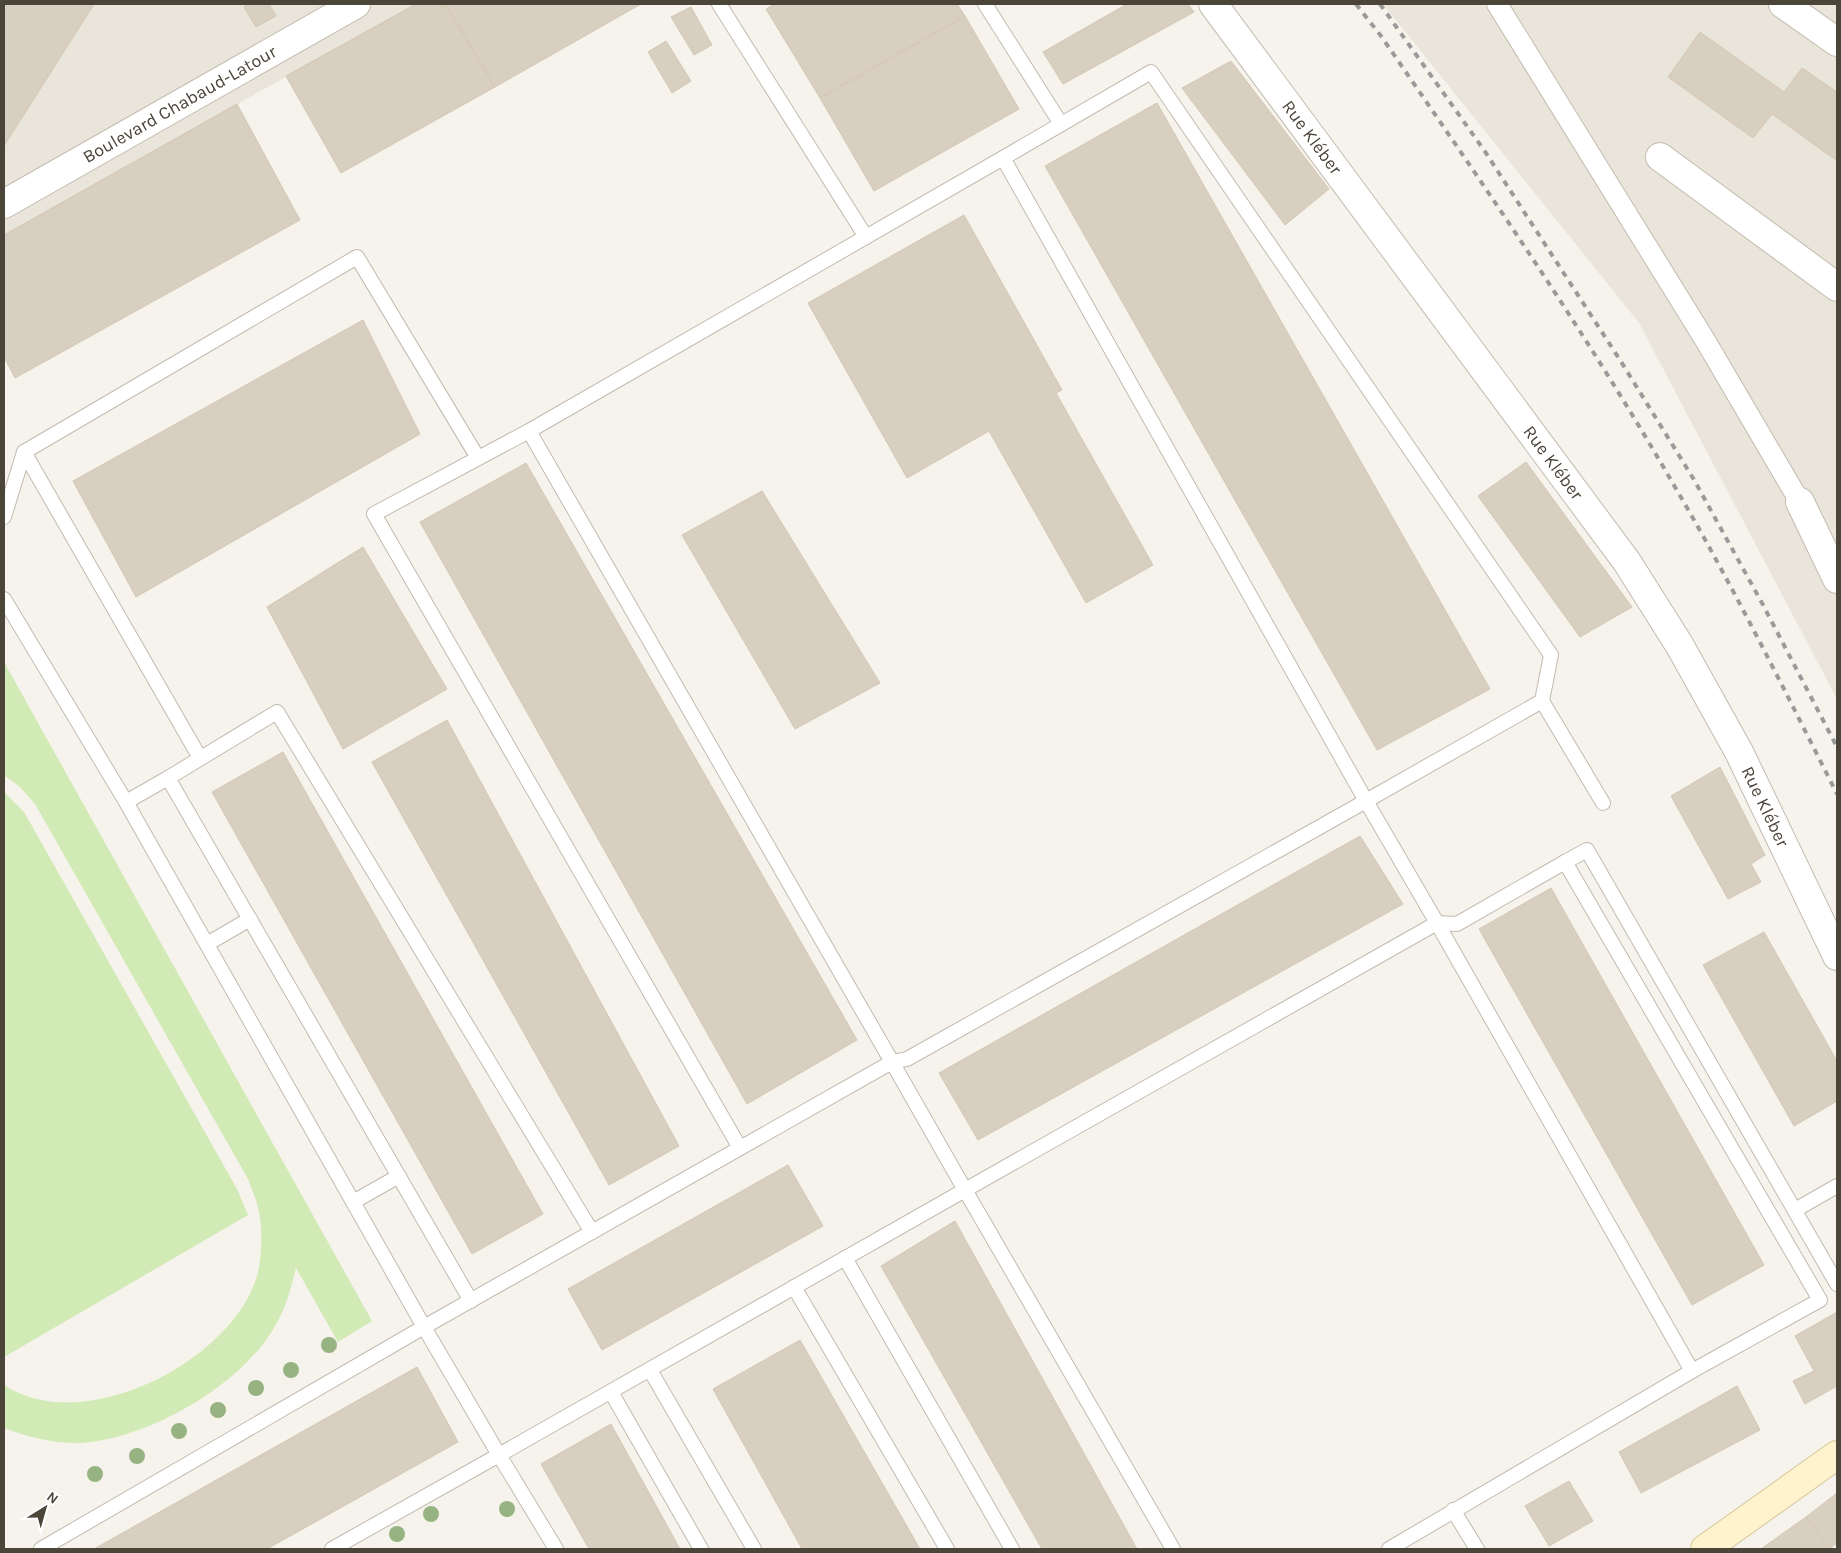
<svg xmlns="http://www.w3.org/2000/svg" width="1841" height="1553" viewBox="0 0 1841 1553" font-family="Karla,sans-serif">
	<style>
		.residential { fill: #eae5da }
		.green { fill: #d2eab5 }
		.building { fill: #d8cfc1; stroke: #d3c7b4 }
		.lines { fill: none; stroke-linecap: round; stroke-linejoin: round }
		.service-casing { stroke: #c2bbae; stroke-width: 16 }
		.pedestrian-casing { stroke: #c2bbae; stroke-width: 22 }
		.minor-casing { stroke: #c2bbae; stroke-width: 30 }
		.tertiary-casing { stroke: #c2bbae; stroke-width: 30 }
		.secondary-casing { stroke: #d6c79b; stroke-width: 30 }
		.service { stroke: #fff; stroke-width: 14 }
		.pedestrian { stroke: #fff; stroke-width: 20 }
		.minor { stroke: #fff; stroke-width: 28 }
		.tertiary { stroke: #fff; stroke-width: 28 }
		.secondary { stroke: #fff3cd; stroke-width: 28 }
		.rail { stroke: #9a9a9a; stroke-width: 4; stroke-dasharray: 6 6; stroke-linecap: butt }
		.tree { fill: #97b381 }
		.labels { text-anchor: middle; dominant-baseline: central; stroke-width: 4; stroke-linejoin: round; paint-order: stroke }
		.street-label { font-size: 18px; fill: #4b4439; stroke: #fff }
	</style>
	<rect width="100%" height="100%" fill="#f6f3ec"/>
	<g class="residential">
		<polygon points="4,4 416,4 4,235"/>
		<polygon points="1383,4 1837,4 1837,699 1639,323"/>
	</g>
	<g class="green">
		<path d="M 4,662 L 372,1321 L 338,1342 L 296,1268 C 290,1291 286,1308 274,1328 C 240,1386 148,1439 81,1443 C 55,1444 28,1437 4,1428 L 4,1385 C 83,1438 232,1361 257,1276 C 262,1258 263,1225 258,1208 C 256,1198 251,1188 248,1179 L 35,804 L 20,787 L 4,775 Z"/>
		<polygon points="5,793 24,812 237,1189 248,1215 4,1357 4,794"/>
	</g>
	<g class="building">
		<polygon points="4,4 94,4 4,146"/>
		<polygon points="249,4 269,4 276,16 256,27 244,7"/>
		<polygon points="416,4 445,4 495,87 341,173 286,76"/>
		<polygon points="445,4 641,4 495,87"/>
		<polygon points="775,4 957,4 965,16 820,98 766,9"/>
		<polygon points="1127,4 1188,4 1194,12 1063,84 1043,52"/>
		<polygon points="691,7 712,45 694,55 671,17"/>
		<polygon points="965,16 1019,109 874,191 820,98"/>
		<polygon points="1700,32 1784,92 1802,68 1837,92 1837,161 1772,114 1753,138 1668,77"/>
		<polygon points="666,41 691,81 672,93 648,52"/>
		<polygon points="1231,61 1329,189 1285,225 1182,88"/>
		<polygon points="1157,103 1490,689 1377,750 1045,166"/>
		<polygon points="237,104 300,220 15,378 4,357 4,235"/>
		<polygon points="964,215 1062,390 1056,393 1153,565 1086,603 989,431 907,478 808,303"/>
		<polygon points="363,320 420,434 136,597 73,481"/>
		<polygon points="1526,462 1632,607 1580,637 1478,496"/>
		<polygon points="526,463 857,1040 747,1104 420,522"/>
		<polygon points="762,491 880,683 795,729 682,535"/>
		<polygon points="363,547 447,689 343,749 267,607"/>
		<polygon points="447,720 679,1146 609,1185 372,762"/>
		<polygon points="283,752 543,1214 472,1254 212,792"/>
		<polygon points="1720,767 1765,855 1751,864 1761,882 1728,899 1671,796"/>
		<polygon points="1360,836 1403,904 978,1140 939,1073"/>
		<polygon points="1551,888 1764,1265 1692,1305 1479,929"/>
		<polygon points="1764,932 1837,1061 1837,1101 1794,1126 1703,965"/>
		<polygon points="788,1165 823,1226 602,1350 568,1289"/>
		<polygon points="955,1221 1137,1549 1042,1549 881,1266"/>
		<polygon points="1837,1312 1837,1386 1805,1404 1793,1381 1814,1371 1795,1336"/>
		<polygon points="800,1340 920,1549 802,1549 713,1389"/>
		<polygon points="417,1367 458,1442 267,1549 94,1549"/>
		<polygon points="1737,1386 1760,1430 1641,1493 1619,1452"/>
		<polygon points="611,1424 680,1549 589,1549 541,1464"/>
		<polygon points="1569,1481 1593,1521 1549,1546 1525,1506"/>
		<polygon points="1837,1493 1837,1543 1829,1549 1806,1517"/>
		<polygon points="1806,1517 1829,1549 1761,1549"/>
	</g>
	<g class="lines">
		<g class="service-casing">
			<g id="service">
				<polyline points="719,4 866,237"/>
				<polyline points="985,4 1061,124"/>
				<polyline points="1003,158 529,431 892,1062 907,1059 1366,801 1437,923 1457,924 1565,862 1820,1300 1692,1371"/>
				<polyline points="529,431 374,514 740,1148"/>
				<polyline points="24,452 200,758"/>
				<polyline points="4,517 24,452 357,257 478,458"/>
				<polyline points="4,599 126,802"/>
				<polyline points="1542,701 1551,655 1151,72 1003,158 1366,801 1542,701 1603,803"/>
				<polyline points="1565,862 1587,850 1837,1284"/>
				<polyline points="207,944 250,919"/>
				<polyline points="353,1202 399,1176"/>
				<polyline points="1795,1210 1837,1186"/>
				<polyline points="845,1258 1012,1549"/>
				<polyline points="794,1287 947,1549"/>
				<polyline points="471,1301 168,778 277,712 592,1232"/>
				<polyline points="650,1370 754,1549"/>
				<polyline points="611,1392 701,1549"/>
				<polyline points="1453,1510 1477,1549"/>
				<polyline points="41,1549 424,1327 499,1455 965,1190 892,1062 424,1327 126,802 168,778"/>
				<polyline points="332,1549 499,1455 556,1549"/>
				<polyline points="1173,1549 965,1190 1437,923 1692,1371 1389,1549"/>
			</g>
		</g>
		<g class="pedestrian-casing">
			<polyline id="pedestrian" points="1497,4 1705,340 1800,502"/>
		</g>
		<g class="minor-casing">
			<g id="minor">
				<polyline points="1783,4 1837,42"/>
				<polyline points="1660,157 1837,287"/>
				<polyline points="1800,502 1837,579"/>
			</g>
		</g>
		<g class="tertiary-casing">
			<g id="tertiary">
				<path id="s1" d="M 1213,4 L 1627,562 L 1680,646 L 1739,752 L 1837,956"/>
				<path id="s2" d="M 4,204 L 356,4"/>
			</g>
		</g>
		<g class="secondary-casing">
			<polyline id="secondary" points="1705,1549 1837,1455"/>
		</g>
		<use href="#service" class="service"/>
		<use href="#pedestrian" class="pedestrian"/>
		<use href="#minor" class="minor"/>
		<use href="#tertiary" class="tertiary"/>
		<use href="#secondary" class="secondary"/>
		<g class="rail">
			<path d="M 1356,4 L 1381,36 C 1483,184 1585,331 1675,487 C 1733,586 1785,691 1837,794"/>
			<polyline points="1380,4 1484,150 1620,360 1693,478 1762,603 1837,747"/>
		</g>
	</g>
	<g class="tree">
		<circle cx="329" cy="1345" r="8"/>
		<circle cx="291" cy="1370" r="8"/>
		<circle cx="256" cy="1388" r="8"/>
		<circle cx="218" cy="1410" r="8"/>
		<circle cx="179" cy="1431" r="8"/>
		<circle cx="137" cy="1456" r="8"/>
		<circle cx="95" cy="1474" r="8"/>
		<circle cx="507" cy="1509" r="8"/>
		<circle cx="431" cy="1514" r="8"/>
		<circle cx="397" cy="1534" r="8"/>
	</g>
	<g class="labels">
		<g class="street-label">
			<text stroke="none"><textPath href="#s2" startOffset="202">Boulevard Chabaud-Latour</textPath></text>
			<text stroke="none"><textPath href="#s1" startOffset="166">Rue Kléber</textPath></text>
			<text stroke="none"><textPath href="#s1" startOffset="571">Rue Kléber</textPath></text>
			<text stroke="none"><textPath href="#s1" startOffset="976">Rue Kléber</textPath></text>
		</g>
	</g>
	<rect width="1841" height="1553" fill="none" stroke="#4b4439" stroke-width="10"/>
	<g transform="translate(45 1508) rotate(37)" stroke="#ffffff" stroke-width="4" paint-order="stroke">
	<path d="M0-4L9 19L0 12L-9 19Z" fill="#4b4439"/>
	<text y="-8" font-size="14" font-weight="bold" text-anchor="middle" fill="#4b4439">N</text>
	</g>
</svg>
